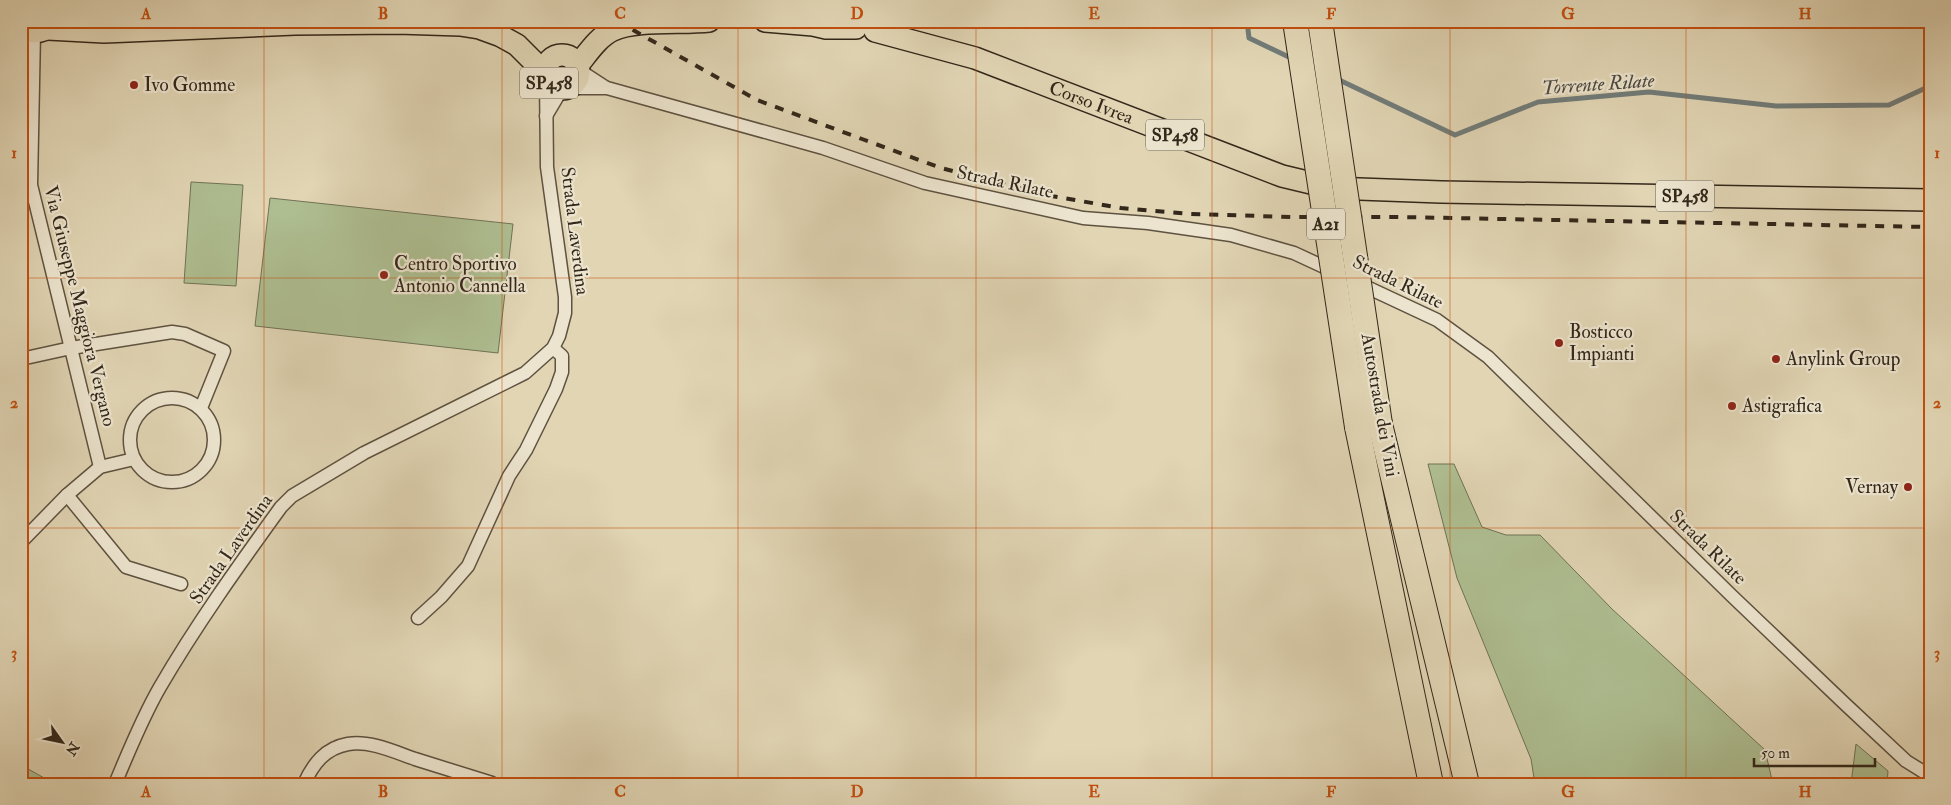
<svg xmlns="http://www.w3.org/2000/svg" width="1951" height="805" viewBox="0 0 1951 805" font-family="'IM FELL Double Pica',serif">
	<style>
		.green { fill: #aebe91; stroke: #707256 }
		.lines { fill: none; stroke-linecap: round; stroke-linejoin: round }
		.stream { stroke: #717c79; stroke-width: 5 }
		.street-casing { stroke: #5e5240; stroke-width: 15 }
		.primary-casing { stroke: #32271a; stroke-width: 24 }
		.highway-casing { stroke: #32271a; stroke-width: 26 }
		.street { stroke: #ece4ce; stroke-width: 12 }
		.primary { stroke: #e1d5b4; stroke-width: 21 }
		.highway { stroke: #e1d5b4; stroke-width: 24 }
		.rail { stroke: #32271a; stroke-width: 4; stroke-dasharray: 9 9; stroke-linecap: butt }
		.highway-bridge-casing { stroke: #32271a; stroke-width: 26; stroke-linecap: butt }
		.highway-bridge { stroke: #e1d5b4; stroke-width: 24 }
		.grid { fill: none; stroke: #c44f0f; stroke-width: 1; stroke-opacity: 0.55 }
		.poi-dot { fill: #8f2418; stroke: #ece4ce; stroke-width: 2 }
		.labels { text-anchor: middle; dominant-baseline: central; stroke-width: 4.5; stroke-linejoin: round; paint-order: stroke }
		.shield { fill: #ece4ce; stroke: #6a6050; stroke-width: 1 }
		.shield-label { font-size: 18px; font-weight: bold; fill: #32271a }
		.poi-label { font-size: 19px; fill: #32271a; stroke: #ece4ce; text-anchor: start }
		.street-label { font-size: 19px; fill: #32271a; stroke: #ece4ce }
		.water-label { font-size: 20px; font-style: italic; fill: #4c4a42; stroke: #ece4ce }
		.neatline { fill: none; stroke: #c44f0f; stroke-width: 2 }
		.grid-label { font-size: 16px; text-anchor: middle; font-weight: bold; fill: #c44f0f }
	</style>
	<rect width="100%" height="100%" fill="#e1d5b4"/>
	<filter id="stains"><feTurbulence type="fractalNoise" baseFrequency=".004" numOctaves="4"/><feColorMatrix values="0 0 0 0 .2 0 0 0 0 .09 0 0 0 0 .02 0 0 0 .5 -.17"/></filter>
	<radialGradient id="worn" r=".72"><stop offset=".6" stop-color="#630" stop-opacity="0"/><stop offset="1" stop-color="#630" stop-opacity=".3"/></radialGradient>
	<g class="green">
		<polygon points="191,182 243,185 236,286 184,283"/>
		<polygon points="270,198 513,224 498,353 255,326"/>
		<polygon points="1428,464 1454,464 1482,527 1506,535 1540,535 1612,609 1765,750 1773,784 1535,784 1531,759 1457,578"/>
		<polygon points="1856,744 1888,771 1887,784 1851,784"/>
		<polygon points="21,765 55,784 21,784"/>
	</g>
	<g class="lines">
		<g class="stream">
			<polyline points="1247,21 1249,38 1293,59"/>
			<polyline points="1335,78 1455,135 1538,102 1649,92 1776,106 1889,105 1930,86"/>
		</g>
		<g class="street-casing">
			<g id="street">
				<polyline points="34,32 31,185 100,467"/>
				<polyline points="579,70 605,87"/>
				<polyline points="569,88 607,88 823,148 925,183 1083,218 1148,223 1231,235 1294,253 1335,272"/>
				<polyline points="546,116 562,89"/>
				<polyline points="1358,283 1437,320 1488,357 1732,596 1844,703 1906,761 1930,776"/>
				<polyline points="21,359 71,348 172,332 185,334 224,351 201,408"/>
				<circle cx="172" cy="440" r="42"/>
				<polyline points="67,495 126,567 181,584"/>
				<polyline points="21,545 23,540 67,495 100,467 134,459"/>
				<polyline points="418,618 441,597 468,566 509,476 526,450 556,389 562,372 562,356 553,348"/>
				<path d="M 115,784 C 129,751 142,718 160,687 C 196,625 239,565 281,507 L 292,496 L 364,453 L 525,373 L 553,348 L 559,336 L 565,313 L 565,297 L 547,167 L 546,79"/>
				<path d="M 304,784 C 313,764 325,748 348,744 C 369,740 395,752 415,759 C 441,767 467,775 492,783"/>
			</g>
		</g>
		<g class="primary-casing">
			<g id="primary">
				<polyline points="765,21 813,25 826,28 856,28"/>
				<path d="M 21,28 C 34,35 46,32 56,21"/>
				<polyline points="48,29 104,32 295,24 398,23 460,25 479,28 501,36 517,45 540,68 545,76"/>
				<path id="s1" d="M 875,31 L 975,58 L 1282,176 L 1332,188 L 1441,192 L 1930,200"/>
				<circle cx="562" cy="72" r="17"/>
				<path d="M 578,65 C 588,53 598,37 613,30 C 635,19 684,24 709,21"/>
			</g>
		</g>
		<g class="highway-casing">
			<g id="highway">
				<polyline points="1380,424 1467,784"/>
				<polyline points="1357,427 1431,784"/>
			</g>
		</g>
		<use href="#street" class="street"/>
		<use href="#primary" class="primary"/>
		<use href="#highway" class="highway"/>
		<polyline class="rail" points="617,21 757,100 862,139 941,168 1046,195 1121,208 1190,214 1293,217 1397,217 1930,227"/>
		<g class="highway-bridge-casing">
			<g id="highway-bridge">
				<polyline points="1295,21 1357,427"/>
				<polyline points="1320,21 1380,424"/>
			</g>
		</g>
		<use href="#highway-bridge" class="highway-bridge"/>
	</g>
	<path class="grid" d="M 264,21 L 264,784M 502,21 L 502,784M 738,21 L 738,784M 976,21 L 976,784M 1212,21 L 1212,784M 1450,21 L 1450,784M 1686,21 L 1686,784M 21,278 L 1930,278M 21,528 L 1930,528"/>
	<g class="poi-dot">
		<circle cx="134" cy="85" r="5"/>
		<circle cx="384" cy="275" r="5"/>
		<circle cx="1559" cy="343" r="5"/>
		<circle cx="1776" cy="359" r="5"/>
		<circle cx="1732" cy="406" r="5"/>
		<circle cx="1908" cy="487" r="5"/>
	</g>
	<g class="labels">
		<g class="shield">
			<rect x="520" y="67.5" width="58" height="31" rx="4"/>
			<rect x="1146" y="119.5" width="58" height="31" rx="4"/>
			<rect x="1656" y="180.5" width="58" height="31" rx="4"/>
			<rect x="1307" y="208.5" width="38" height="31" rx="4"/>
		</g>
		<g class="shield-label">
			<text x="549" y="83">SP458</text>
			<text x="1175" y="135">SP458</text>
			<text x="1685" y="196">SP458</text>
			<text x="1326" y="224">A21</text>
		</g>
		<g class="poi-label">
			<text x="144" y="85">Ivo Gomme</text>
			<text x="394" y="264">Centro Sportivo<tspan x="394" dy="22">Antonio Cannella</tspan></text>
			<text x="1569" y="332">Bosticco<tspan x="1569" dy="22">Impianti</tspan></text>
			<text x="1786" y="359">Anylink Group</text>
			<text x="1742" y="406">Astigrafica</text>
			<text x="1898" y="487" text-anchor="end">Vernay</text>
		</g>
		<g class="street-label">
			<text stroke="none"><textPath href="#s1" startOffset="228">Corso Ivrea</textPath></text>
			<text transform="translate(1005 182) rotate(12)">Strada Rilate</text>
			<text transform="translate(575 231) rotate(83)">Strada Laverdina</text>
			<text transform="translate(1398 282) rotate(26)">Strada Rilate</text>
			<text transform="translate(80 306) rotate(76)">Via Giuseppe Maggiora Vergano</text>
			<text transform="translate(1380 405) rotate(80)">Autostrada dei Vini</text>
			<text transform="translate(1708 547) rotate(44)">Strada Rilate</text>
			<text transform="translate(231 549) rotate(-55)">Strada Laverdina</text>
		</g>
		<g class="water-label">
			<text transform="translate(1598 84) rotate(-4)">Torrente Rilate</text>
		</g>
	</g>
	<rect width="1951" height="805" fill="none" stroke="#e1d5b4" stroke-width="55"/>
	<g transform="translate(62 742) rotate(123)" stroke="#ece4ce" stroke-width="4" paint-order="stroke">
	<path d="M0-4L9 19L0 12L-9 19Z" fill="#32271a"/>
	<text y="-8" font-size="14" font-weight="bold" text-anchor="middle" fill="#32271a">N</text>
	</g>
	<path d="M1754 758v8h121v-8" fill="none" stroke="#32271a" stroke-width="2.5"/>
	<text x="1761" y="758" font-size="15" fill="#32271a" stroke="#ece4ce" stroke-width="4" paint-order="stroke">50 m</text>
	<rect x="28" y="28" width="1896" height="750" class="neatline"/>
	<g class="grid-label">
		<text x="146" y="19">A</text>
		<text x="383" y="19">B</text>
		<text x="620" y="19">C</text>
		<text x="857" y="19">D</text>
		<text x="1094" y="19">E</text>
		<text x="1331" y="19">F</text>
		<text x="1568" y="19">G</text>
		<text x="1805" y="19">H</text>
		<text x="14" y="158">1</text>
		<text x="1937" y="158">1</text>
		<text x="14" y="408">2</text>
		<text x="1937" y="408">2</text>
		<text x="14" y="658">3</text>
		<text x="1937" y="658">3</text>
		<text x="146" y="797">A</text>
		<text x="383" y="797">B</text>
		<text x="620" y="797">C</text>
		<text x="857" y="797">D</text>
		<text x="1094" y="797">E</text>
		<text x="1331" y="797">F</text>
		<text x="1568" y="797">G</text>
		<text x="1805" y="797">H</text>
	</g>
	<rect width="100%" height="100%" filter="url(#stains)"/>
	<rect width="100%" height="100%" fill="url(#worn)"/>
</svg>
